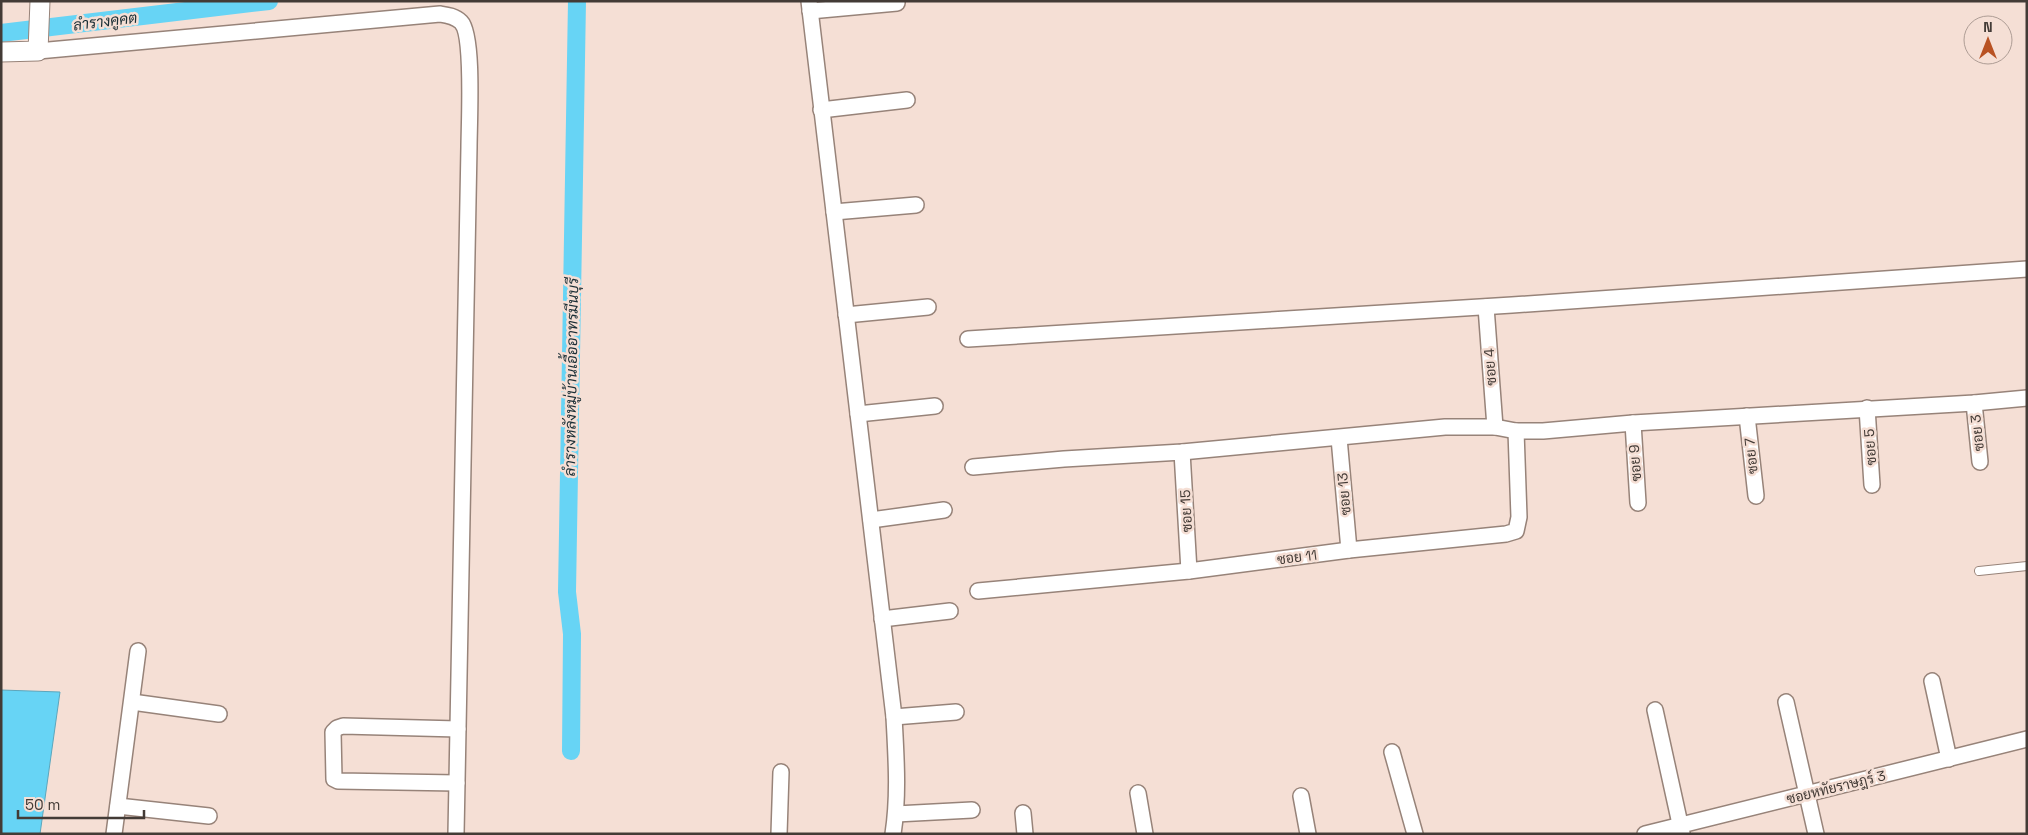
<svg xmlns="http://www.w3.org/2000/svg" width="2028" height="835" viewBox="0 0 2028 835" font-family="'Space Grotesk',Sarabun,sans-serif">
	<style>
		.water { fill: #67d4f5; stroke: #5ca6bc }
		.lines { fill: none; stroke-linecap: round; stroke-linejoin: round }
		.canal { stroke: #67d4f5; stroke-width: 18 }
		.service-casing { stroke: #978379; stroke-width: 10 }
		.minor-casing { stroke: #978379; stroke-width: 18 }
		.tertiary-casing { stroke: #978379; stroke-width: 21 }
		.service { stroke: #fff; stroke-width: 8 }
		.minor { stroke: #fff; stroke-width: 15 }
		.tertiary { stroke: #fff; stroke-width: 19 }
		.labels { text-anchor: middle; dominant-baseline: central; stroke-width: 5; stroke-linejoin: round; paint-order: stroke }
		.street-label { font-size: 14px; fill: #433b36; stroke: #f5dfd5 }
		.water-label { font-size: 15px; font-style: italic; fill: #1a2e35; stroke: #f5dfd5 }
	</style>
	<rect width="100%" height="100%" fill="#f5dfd5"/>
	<polygon class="water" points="1,690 60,692 40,834 1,834"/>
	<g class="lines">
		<g class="canal">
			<polyline points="1,33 269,1"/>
			<polyline points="571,751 572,634 567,592 577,1"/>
		</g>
		<g class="service-casing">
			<polyline id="service" points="1979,571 2027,566"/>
		</g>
		<g class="minor-casing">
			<g id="minor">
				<path d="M 809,1 L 894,717 C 896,756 899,795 893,834"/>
				<polyline points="810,11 897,3"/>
				<path d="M 38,51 L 440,14 C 447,15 455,16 461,22 C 474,35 469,125 469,147 L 456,834"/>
				<polyline points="821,110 907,100"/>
				<polyline points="834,212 916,205"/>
				<polyline points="1486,307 1495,427"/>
				<polyline points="846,315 928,307"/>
				<polyline points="968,339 1512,305 2027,269"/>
				<polyline points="1974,403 1980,462"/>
				<polyline points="1867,408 1872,485"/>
				<polyline points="858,414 935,406"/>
				<polyline points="1747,416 1756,496"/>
				<polyline points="1633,423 1638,503"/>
				<polyline points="1339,438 1349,550"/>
				<polyline points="1182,452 1189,571"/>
				<polyline points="973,467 1064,459 1182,452 1445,427 1495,427 1516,431 1543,431 1633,423 1974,403 2027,398"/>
				<polyline points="871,520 944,510"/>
				<polyline points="978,591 1189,571 1349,550 1506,534 1516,531 1519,517 1516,431"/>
				<polyline points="882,619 950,611"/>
				<polyline points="1932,681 1949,759"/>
				<polyline points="132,702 219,714"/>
				<polyline points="1786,702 1816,834"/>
				<polyline points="1655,710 1682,833"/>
				<polyline points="894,717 956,712"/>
				<polyline points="1392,752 1415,834"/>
				<polyline points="457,783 338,781 334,779 333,732 337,728 343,726 458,729"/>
				<polyline points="1138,793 1145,834"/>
				<polyline points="1301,796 1308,834"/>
				<polyline points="118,806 209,816"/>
				<polyline points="1023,813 1025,834"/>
				<polyline points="896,814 972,810"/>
				<polyline points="114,834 138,651"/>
				<polyline points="779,834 781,772"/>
				<polyline points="1645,834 2027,739"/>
			</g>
		</g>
		<g class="tertiary-casing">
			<polyline id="tertiary" points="1,52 38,51 40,1"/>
		</g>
		<use href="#service" class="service"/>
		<use href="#minor" class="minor"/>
		<use href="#tertiary" class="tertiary"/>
	</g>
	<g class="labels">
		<g class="street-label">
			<text transform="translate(1490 367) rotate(-94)">ซอย 4</text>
			<text transform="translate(1977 433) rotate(-96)">ซอย 3</text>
			<text transform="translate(1870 447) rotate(-94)">ซอย 5</text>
			<text transform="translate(1751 456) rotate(-96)">ซอย 7</text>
			<text transform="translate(1635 463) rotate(-94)">ซอย 9</text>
			<text transform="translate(1344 494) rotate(-95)">ซอย 13</text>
			<text transform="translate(1186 511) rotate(-93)">ซอย 15</text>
			<text transform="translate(1297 557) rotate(-7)">ซอย 11</text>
			<text transform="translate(1836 787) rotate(-14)">ซอยหทัยราษฎร์ 3</text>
		</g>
		<g class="water-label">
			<text transform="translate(105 21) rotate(-7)">ลำรางคูคต</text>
			<text transform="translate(571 377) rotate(-89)">ลำรางหลังหมู่บ้านเอื้ออาทรมีนบุรี</text>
		</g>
	</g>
	<rect width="2028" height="835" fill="none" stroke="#433b36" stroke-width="5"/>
	<g transform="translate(1988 40)"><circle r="24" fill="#f5dfd5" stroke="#ae9d95"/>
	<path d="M0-4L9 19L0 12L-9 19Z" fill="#b85223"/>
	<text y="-8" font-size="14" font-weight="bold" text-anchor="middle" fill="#433b36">N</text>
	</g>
	<path d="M18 810v8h126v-8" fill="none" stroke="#433b36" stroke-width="2.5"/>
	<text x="25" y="810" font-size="15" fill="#433b36" stroke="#f5dfd5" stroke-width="4" paint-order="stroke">50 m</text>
</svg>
